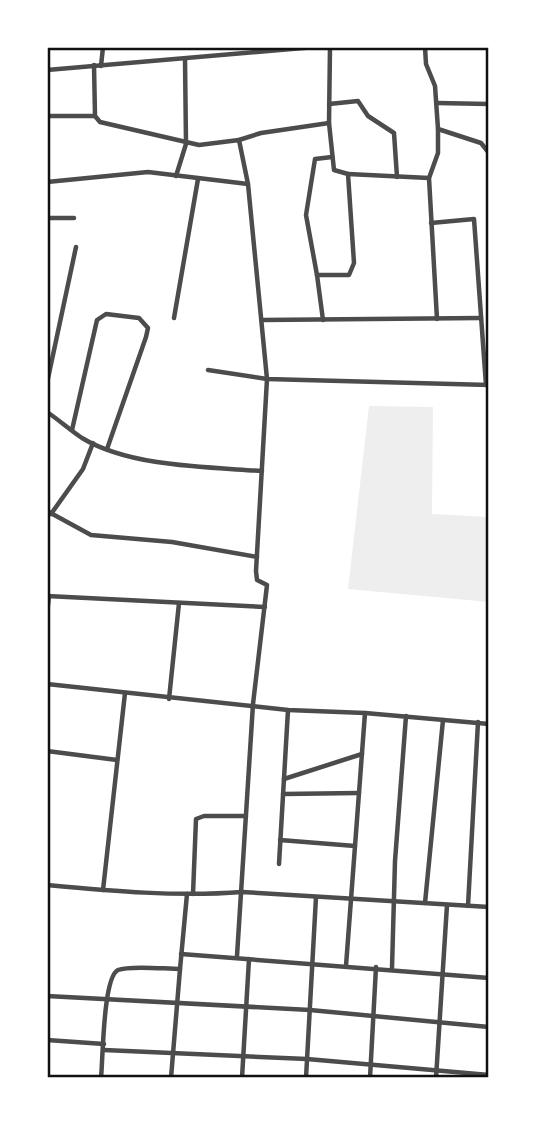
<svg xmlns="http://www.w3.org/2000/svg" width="536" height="1125" viewBox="0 0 536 1125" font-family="'PT Sans Narrow',sans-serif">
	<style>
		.green { fill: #eee }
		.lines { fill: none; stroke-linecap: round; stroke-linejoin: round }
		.minor { stroke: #4c4c4c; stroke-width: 4.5 }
		.neatline { fill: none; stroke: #111; stroke-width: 2.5 }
	</style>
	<rect width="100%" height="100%" fill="#fff"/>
	<polygon class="green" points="369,406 433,407 432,514 489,517 489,602 348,589"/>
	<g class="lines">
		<g class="minor">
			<polyline points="425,47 426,64 435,86 438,129 438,153 429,178 437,319"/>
			<polyline points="94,65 95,116 100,122 199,145 239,140 248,184 267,379 256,571 257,580 267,585 253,704 237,956"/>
			<polyline points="101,66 103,47"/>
			<polyline points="47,70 315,47"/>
			<polyline points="437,103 489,104"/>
			<polyline points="329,104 358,101 368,116 394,133 397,177"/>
			<polyline points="47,116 95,116"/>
			<polyline points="438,129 481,143 489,153"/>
			<polyline points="239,140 261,133 329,123"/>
			<polyline points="348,174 429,178"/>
			<polyline points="176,176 186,144 185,59"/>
			<polyline points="47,182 148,172 248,184"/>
			<polyline points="47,218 74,218"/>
			<polyline points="431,223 474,219 486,385"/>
			<polyline points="47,251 47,263"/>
			<polyline points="317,275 306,215 315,159 332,157"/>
			<polyline points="174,318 198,179"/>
			<polyline points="262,320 481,318"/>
			<polyline points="323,320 317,275 349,275 354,263 348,174 334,170 329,123 330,47"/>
			<polyline points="208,370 267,379 489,385"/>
			<polyline points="47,383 76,247"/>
			<path d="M 47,412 C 59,420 70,430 82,438 C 130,467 207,467 262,471"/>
			<polyline points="72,430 97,320 106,314 139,318 148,328 146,337 107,449"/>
			<polyline points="47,511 91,535 172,542 257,557"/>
			<polyline points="51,514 83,469 93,443"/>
			<polyline points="47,596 265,607"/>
			<polyline points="47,614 49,596"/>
			<polyline points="47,684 288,710 365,713 489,724"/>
			<polyline points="169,699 179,603"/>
			<polyline points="47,751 117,760"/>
			<polyline points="284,779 362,754"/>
			<polyline points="283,794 359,793"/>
			<polyline points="280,840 355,846"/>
			<polyline points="279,864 288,710"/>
			<path d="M 47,885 C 112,891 177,897 242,892 L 489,907"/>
			<polyline points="103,890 125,693"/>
			<polyline points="193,894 196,819 204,816 246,816"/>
			<polyline points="425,903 443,720"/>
			<polyline points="468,906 478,722"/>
			<polyline points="181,954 489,978"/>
			<polyline points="346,966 365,713"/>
			<polyline points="392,968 395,861 406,716"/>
			<polyline points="47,996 310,1010 489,1027"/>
			<polyline points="47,1040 104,1044"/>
			<polyline points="104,1050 307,1059 489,1075"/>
			<path d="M 101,1078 C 103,1059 103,977 118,970 C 130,965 165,969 180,969 L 187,894"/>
			<polyline points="171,1078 180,969"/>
			<polyline points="242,1078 249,959"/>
			<polyline points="306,1078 316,897"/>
			<polyline points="370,1078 376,967"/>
			<polyline points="436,1078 447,905"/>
		</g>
	</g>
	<rect width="536" height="1125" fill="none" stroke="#ffffff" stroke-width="98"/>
	<rect x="49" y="49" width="438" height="1027" class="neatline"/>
</svg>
